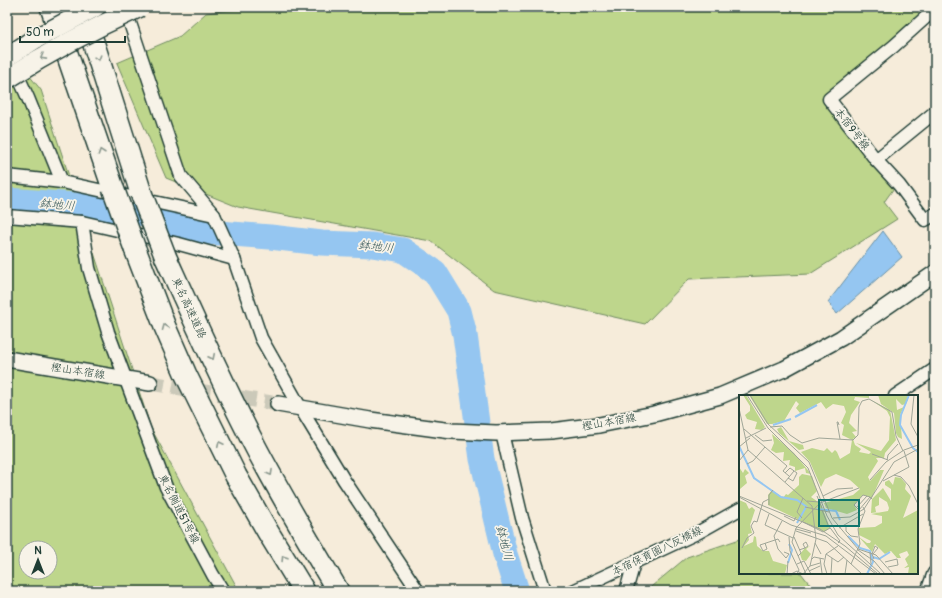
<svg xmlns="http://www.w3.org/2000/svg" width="942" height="598" viewBox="0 0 942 598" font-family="Pangolin,'Klee One',sans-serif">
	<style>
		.green { fill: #bed68c; stroke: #6e8a60; fill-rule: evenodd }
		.water { fill: #95c6f1; stroke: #668fa5 }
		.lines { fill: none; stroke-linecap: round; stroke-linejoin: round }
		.river { stroke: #95c6f1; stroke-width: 25 }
		.tertiary-tunnel { stroke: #cbc9b9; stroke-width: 15; stroke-dasharray: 15 8; stroke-linecap: butt }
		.minor-casing { stroke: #1f3d34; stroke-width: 15 }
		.tertiary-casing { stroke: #1f3d34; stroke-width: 18 }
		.motorway-casing { stroke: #1f3d34; stroke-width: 24 }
		.minor { stroke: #f7f3e8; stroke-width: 12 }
		.tertiary { stroke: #f7f3e8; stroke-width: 15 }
		.motorway { stroke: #f7f3e8; stroke-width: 21 }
		.trunk-bridge-casing { stroke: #1f3d34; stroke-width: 22; stroke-linecap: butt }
		.motorway-bridge-casing { stroke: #1f3d34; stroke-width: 24; stroke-linecap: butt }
		.trunk-bridge { stroke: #f7f3e8; stroke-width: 19 }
		.motorway-bridge { stroke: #f7f3e8; stroke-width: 21 }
		.oneway { stroke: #8b988e }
		.labels { text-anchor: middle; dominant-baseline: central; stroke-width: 3.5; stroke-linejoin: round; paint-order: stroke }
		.street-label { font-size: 11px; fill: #1f3d34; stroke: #f7f3e8 }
		.water-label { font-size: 12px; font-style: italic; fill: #37585a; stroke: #f7f3e8 }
		.inset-river { fill: none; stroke: #95c6f1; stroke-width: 2 }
		.inset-road { fill: none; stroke: #a0a698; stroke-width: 1 }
		.view { fill: #0f766e; fill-opacity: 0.15; stroke: #0f766e; stroke-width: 2 }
		.inset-edge { fill: none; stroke: #1f3d34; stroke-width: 2 }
	</style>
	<rect width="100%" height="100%" fill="#f6ecda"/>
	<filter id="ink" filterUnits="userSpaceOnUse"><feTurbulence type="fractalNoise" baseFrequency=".025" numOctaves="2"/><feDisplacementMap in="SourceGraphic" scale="8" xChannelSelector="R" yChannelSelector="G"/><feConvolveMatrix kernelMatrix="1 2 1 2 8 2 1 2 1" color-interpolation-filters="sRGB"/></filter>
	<g filter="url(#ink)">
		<g class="green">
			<polygon points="256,7 929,7 891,41 823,97 894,188 884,202 897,219 810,274 689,279 645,324 494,290 431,241 238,207 166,178 117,63 180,36 206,13"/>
			<path d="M 7,48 L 41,90 L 151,428 L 239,591 L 7,591 ZM 26,548 L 50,548 L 50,572 L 26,572 Z"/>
			<polygon points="740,539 740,573 801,573 815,591 646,591 687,557"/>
		</g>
		<polygon class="water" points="883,231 902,257 837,314 828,302"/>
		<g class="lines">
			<polyline class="river" points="7,200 76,205 138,212 194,231 270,237 322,243 372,245 403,250 435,272 459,311 465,335 482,459 505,554 517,591"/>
			<polyline class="tertiary-tunnel" points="150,383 278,404"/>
			<g class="minor-casing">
				<g id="minor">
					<polyline points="125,8 181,176 214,215 234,259 261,338 304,414 344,480 418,591"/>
					<polyline points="935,9 894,46 829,99 876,160 899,185 925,220 935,214"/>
					<polyline points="14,67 28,98 62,182"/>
					<polyline points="876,160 935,112"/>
					<polyline points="7,176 62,182 214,215"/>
					<polyline points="7,216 82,222 179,244 234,259"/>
					<polyline points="82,222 89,268 108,332 166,487 213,575 223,591"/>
					<polyline points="895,396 935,369"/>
					<polyline points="502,433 522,518 545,591"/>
					<polyline points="573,591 699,532 740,509"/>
					<polyline points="626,591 634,563"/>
				</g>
			</g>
			<g class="tertiary-casing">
				<g id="tertiary">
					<polyline points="7,359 150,383"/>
					<polyline points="278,404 370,420 452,431 496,433 551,431 599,425 654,414 720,396 784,369 841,338 935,273"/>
					<polyline points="929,591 935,574"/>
				</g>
			</g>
			<g class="motorway-casing">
				<g id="motorway">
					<polyline points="51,7 113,188"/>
					<polyline points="84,13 141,193"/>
					<polyline points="135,249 165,327 186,375 236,476 268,532 304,591"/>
					<path d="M 166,258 C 194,320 222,383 254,444 C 280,494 309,542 338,591"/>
				</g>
			</g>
			<use href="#minor" class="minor"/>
			<use href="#tertiary" class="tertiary"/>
			<use href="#motorway" class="motorway"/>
			<g class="trunk-bridge-casing">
				<g id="trunk-bridge">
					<polyline points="7,57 35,39 95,7"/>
					<path d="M 7,79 C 49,52 94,28 140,7"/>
				</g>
			</g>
			<g class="motorway-bridge-casing">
				<g id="motorway-bridge">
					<polyline points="113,188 135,249"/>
					<polyline points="141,193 166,258"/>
				</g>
			</g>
			<use href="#trunk-bridge" class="trunk-bridge"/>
			<use href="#motorway-bridge" class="motorway-bridge"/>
		</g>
		<defs><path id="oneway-chevron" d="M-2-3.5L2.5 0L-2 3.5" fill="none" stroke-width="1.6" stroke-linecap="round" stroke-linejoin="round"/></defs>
		<g class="oneway">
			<use href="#oneway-chevron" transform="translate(43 57) rotate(151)"/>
			<use href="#oneway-chevron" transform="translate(98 58) rotate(73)"/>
			<use href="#oneway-chevron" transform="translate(101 152) rotate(-109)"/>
			<use href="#oneway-chevron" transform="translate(165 327) rotate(-112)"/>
			<use href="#oneway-chevron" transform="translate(212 357) rotate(64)"/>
			<use href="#oneway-chevron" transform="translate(220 444) rotate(-116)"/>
			<use href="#oneway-chevron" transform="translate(270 473) rotate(61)"/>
			<use href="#oneway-chevron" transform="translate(284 558) rotate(-122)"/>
		</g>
	</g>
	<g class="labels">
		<g class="street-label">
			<text transform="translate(852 129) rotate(52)">本宿9号線</text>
			<text transform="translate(189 308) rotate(65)">東名高速道路</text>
			<text transform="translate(78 371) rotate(9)">樫山本宿線</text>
			<text transform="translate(609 422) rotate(-10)">樫山本宿線</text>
			<text transform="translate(179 509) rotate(63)">東名側道51号線</text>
			<text transform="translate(657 551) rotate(-26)">本宿保育園八反橋線</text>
		</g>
		<g class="water-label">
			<text transform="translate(57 205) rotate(5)">鉢地川</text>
			<text transform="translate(376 247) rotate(6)">鉢地川</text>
			<text transform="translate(504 543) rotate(75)">鉢地川</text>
		</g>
	</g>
	<g transform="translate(739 395)">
		<rect width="179" height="179" fill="#f6ecda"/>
		<path d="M 4,0 L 7,0 L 26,32 L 23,35 L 16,34 L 18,27 L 8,24 L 6,20 L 11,16 L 11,11 ZM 10,0 L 130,0 L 130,3 L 116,2 L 115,5 L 121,7 L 112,20 L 110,28 L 118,36 L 113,37 L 117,42 L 114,44 L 116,50 L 122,54 L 120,57 L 130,59 L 132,57 L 117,48 L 142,56 L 150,45 L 151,22 L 148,16 L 132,5 L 151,15 L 157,45 L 146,58 L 145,63 L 137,63 L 139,66 L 129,82 L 131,86 L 141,75 L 145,75 L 133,103 L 124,100 L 115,110 L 118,115 L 108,119 L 87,113 L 85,108 L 114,100 L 121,94 L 111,85 L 97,79 L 86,84 L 82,92 L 71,67 L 62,57 L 73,53 L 85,56 L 88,53 L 93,58 L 96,55 L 98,57 L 101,64 L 111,58 L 113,45 L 103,40 L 105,30 L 102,28 L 107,17 L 105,11 L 94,9 L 87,14 L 82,7 L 61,18 L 57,13 L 60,9 L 57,6 L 45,26 L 33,29 L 28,29 ZM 139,0 L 170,1 L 167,9 L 163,10 L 157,4 L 158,15 L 165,12 L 161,20 L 163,44 L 159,42 L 157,38 L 155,18 L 142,9 ZM 42,32 L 50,46 L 64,50 L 65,54 L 60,55 L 40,38 L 38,34 ZM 33,39 L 55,58 L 72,79 L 67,78 L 66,73 L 56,76 L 56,72 L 50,70 L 51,65 L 44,66 L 45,57 L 37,58 L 32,55 L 35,48 ZM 0,72 L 4,78 L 6,74 L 10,78 L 6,81 L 8,88 L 1,94 ZM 63,79 L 73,81 L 78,96 L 72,102 L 82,109 L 91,133 L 85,137 L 29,110 L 29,100 L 33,95 L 44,103 L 47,99 L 49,100 L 60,90 L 60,82 ZM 156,82 L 162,83 L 167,89 L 166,94 L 172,101 L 164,123 L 179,115 L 179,179 L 169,179 L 170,172 L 165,173 L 169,170 L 166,164 L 170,160 L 168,156 L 160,159 L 162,163 L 158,163 L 152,156 L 146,159 L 136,149 L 133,157 L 120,142 L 128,148 L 131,148 L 132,146 L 120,140 L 119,133 L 136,132 L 143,128 L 143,121 L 132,119 L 149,116 L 150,113 L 148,107 L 140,102 L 140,110 L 136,112 L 137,117 L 140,117 L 132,118 L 133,104 L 144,93 L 152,106 L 152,94 L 146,90 L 146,87 L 150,85 L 154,90 ZM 0,105 L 7,108 L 10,114 L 13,112 L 16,115 L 11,130 L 13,138 L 9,139 L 10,145 L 5,151 L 14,147 L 15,141 L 17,142 L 18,151 L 24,156 L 30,156 L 34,166 L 48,170 L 46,179 L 0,179 ZM 71,151 L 67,154 L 72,159 L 67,166 L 63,165 L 61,159 L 66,153 Z" fill="#bed68c"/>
		<path class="inset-river" d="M 170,0 L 162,20 L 161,30 L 174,53 L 179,57M 56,22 L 78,10M 34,30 L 52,24M 0,51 L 15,83 L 42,102 L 58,105 L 68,112M 78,114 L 97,116 L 101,125M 58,128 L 67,112M 109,141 L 121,153 L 131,156 L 134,167 L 128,179M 134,162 L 140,164 L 151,157M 49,168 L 53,155 L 50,149"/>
		<path class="inset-road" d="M 8,0 L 29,33 L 69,73 L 88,121 L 99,140 L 142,179M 11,0 L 29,29 L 70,67 L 93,123 L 119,154M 175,0 L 172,29 L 179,42M 0,13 L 9,55 L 0,66M 100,30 L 99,27 L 98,27 L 101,44M 31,32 L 43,31 L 51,40 L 63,48 L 80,43 L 114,45 L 119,40 L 120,12 L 123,6 L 130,4 L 153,17 L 157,41 L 164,56M 5,34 L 48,71 L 44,76 L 50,81M 16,40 L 24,46 L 33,45M 7,43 L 27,33M 0,52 L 11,43M 9,55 L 73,111 L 77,144 L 71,171M 165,56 L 170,72M 133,59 L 149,65M 148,65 L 149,60 L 159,49M 8,69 L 14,66 L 26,52M 46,78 L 51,73 L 58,78M 155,80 L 162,82 L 170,91 L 179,109M 49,83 L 54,86 L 58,78M 131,85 L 147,67 L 165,55 L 179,50M 144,86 L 170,72M 46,87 L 55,76M 0,101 L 81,134 L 106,151 L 139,179M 78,101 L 83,113M 84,101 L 98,94 L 114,93M 0,102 L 52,130 L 87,141 L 137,179M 131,102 L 120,115 L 115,110 L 124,100 L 131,102 L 133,104M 68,106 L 80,107M 30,110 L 30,100 L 34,95M 66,112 L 90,117M 118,112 L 128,101M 83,115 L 89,130 L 101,146 L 99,148M 30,119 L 26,130 L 54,143M 45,121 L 55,126 L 57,122M 63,123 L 58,117 L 64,103M 94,123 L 111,122 L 125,114 L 155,67 L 179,54M 43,126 L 35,141 L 39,154 L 47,163 L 50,159 L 45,157M 64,127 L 84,137 L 91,133M 107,130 L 107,136 L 112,141 L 119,142M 100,133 L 124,119M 57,134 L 72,138M 57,136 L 88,147 L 123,179M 50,142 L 51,156 L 60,175 L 58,179M 55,142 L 62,158 L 59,161M 26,148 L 28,154 L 24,156 L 21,150 L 39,144 L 41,147M 76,148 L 82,159M 3,153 L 8,143 L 15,138 L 12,131 L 15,126 L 18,127 L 24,107 L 30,104M 119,154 L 137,160 L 154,179M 60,155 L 66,153 L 69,151 L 67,147 L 64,149 L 66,153M 119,155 L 135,166 L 146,179M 131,157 L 132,169M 87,159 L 99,167 L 105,162M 134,159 L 139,153 L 136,151 L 133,159 L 135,164M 81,163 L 83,178M 72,165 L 75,162 L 85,164M 146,167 L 158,164 L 159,170 L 149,172M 58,169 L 65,166 L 72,179M 112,169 L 121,149 L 119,134 L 126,116 L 124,112M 70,176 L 81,171M 48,179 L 49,166M 52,179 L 58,176 L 64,179M 64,179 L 71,171 L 81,168M 67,179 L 53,147 L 57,133 L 81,108 L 120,93M 88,179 L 85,169 L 87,159 L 99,151M 92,179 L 93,163M 106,179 L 108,165"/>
		<path class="view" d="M 80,105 L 120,105 L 120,131 L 80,131 Z"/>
		<rect width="179" height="179" class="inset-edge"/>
	</g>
	<rect width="942" height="598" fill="none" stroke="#f7f3e8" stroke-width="24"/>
	<rect x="12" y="12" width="918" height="574" fill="none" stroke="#1f3d34" stroke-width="1.5" filter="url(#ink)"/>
	<g transform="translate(38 560)"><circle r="19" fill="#f7f3e8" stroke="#a1aaa0"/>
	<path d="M0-3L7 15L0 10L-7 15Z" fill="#1f3d34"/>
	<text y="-6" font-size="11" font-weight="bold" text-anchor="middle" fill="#1f3d34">N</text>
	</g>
	<path d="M20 36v6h105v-6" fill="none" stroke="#1f3d34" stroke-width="2"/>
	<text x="26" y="36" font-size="12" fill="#1f3d34" stroke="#f7f3e8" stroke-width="3" paint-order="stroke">50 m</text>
</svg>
